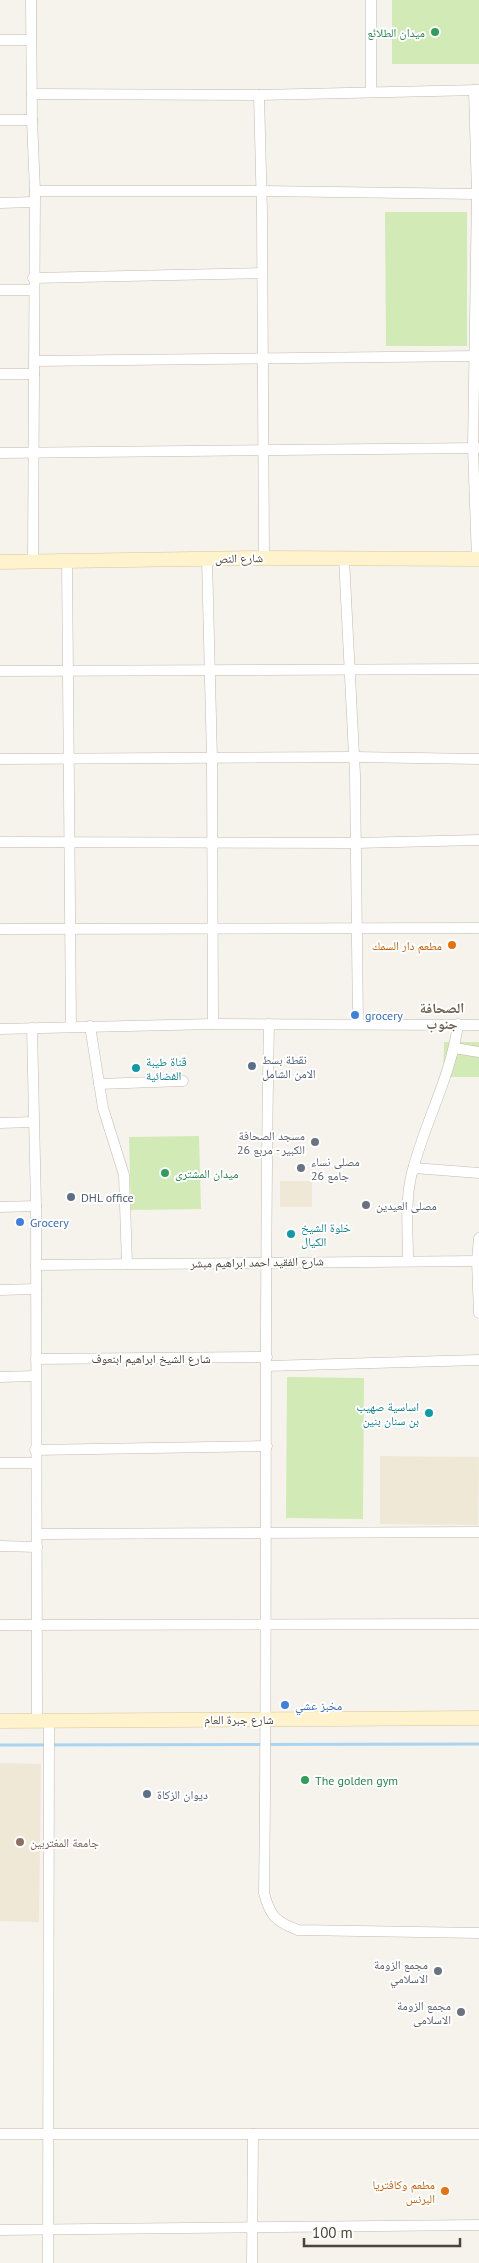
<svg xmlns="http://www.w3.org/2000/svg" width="479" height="2263" viewBox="0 0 479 2263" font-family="'PT Sans','Noto Naskh Arabic',sans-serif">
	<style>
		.education { fill: #efe8d6 }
		.green { fill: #d2eab5 }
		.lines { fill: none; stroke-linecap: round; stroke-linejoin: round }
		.stream { stroke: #a9d4f2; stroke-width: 3 }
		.street-casing { stroke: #c2bbae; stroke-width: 11 }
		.secondary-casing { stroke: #d6c79b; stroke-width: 15 }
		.street { stroke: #fff; stroke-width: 10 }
		.secondary { stroke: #fff3cd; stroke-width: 14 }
		.leisure-dot { fill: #2e9e5b; stroke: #fff; stroke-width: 2 }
		.food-dot { fill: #e8710a; stroke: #fff; stroke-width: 2 }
		.shop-dot { fill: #3f7fe0; stroke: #fff; stroke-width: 2 }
		.service-dot { fill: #5c6f8a; stroke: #fff; stroke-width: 2 }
		.culture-dot { fill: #0f9aa8; stroke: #fff; stroke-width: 2 }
		.worship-dot { fill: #6b7280; stroke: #fff; stroke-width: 2 }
		.education-dot { fill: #8d6e63; stroke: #fff; stroke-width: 2 }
		.labels { text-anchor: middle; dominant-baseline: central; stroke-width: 4; stroke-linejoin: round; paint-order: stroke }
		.leisure-label { font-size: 12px; fill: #27864d; stroke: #fff; text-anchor: start }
		.street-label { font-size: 12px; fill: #4b4439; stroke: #fff }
		.food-label { font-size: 12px; fill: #c56008; stroke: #fff; text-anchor: end }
		.shop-label { font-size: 12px; fill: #366cbe; stroke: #fff; text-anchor: start }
		.service-label { font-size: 12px; fill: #4e5e75; stroke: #fff; text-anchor: start }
		.culture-label { font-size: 12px; fill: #0d838f; stroke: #fff; text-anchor: start }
		.worship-label { font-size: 12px; fill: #5b616d; stroke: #fff; text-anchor: end }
		.education-label { font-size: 12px; fill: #785e54; stroke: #fff; text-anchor: start }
		.neighbourhood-label { font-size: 14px; font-weight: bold; fill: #6e6250; stroke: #fff }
	</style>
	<rect width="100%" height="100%" fill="#f6f3ec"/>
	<g class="education">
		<rect x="280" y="1181" width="32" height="26"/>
		<polygon points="380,1456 479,1457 478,1525 380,1524"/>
		<polygon points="0,1763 41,1764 39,1922 0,1921"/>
	</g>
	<g class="green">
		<rect x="392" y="0" width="87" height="64"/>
		<polygon points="385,212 467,212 467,346 386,346"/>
		<polygon points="444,1042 479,1042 479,1077 443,1077"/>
		<polygon points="199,1136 201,1209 131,1210 129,1137"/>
		<polygon points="287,1377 364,1378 363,1519 286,1518"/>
	</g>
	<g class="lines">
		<polyline class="stream" points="0,1745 479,1744"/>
		<g class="street-casing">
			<g id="street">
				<polyline points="31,0 32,120 35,191 33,561"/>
				<polyline points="0,40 31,40"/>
				<polyline points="474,90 477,194 473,448 477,559"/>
				<polyline points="371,92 371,0"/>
				<polyline points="32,94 259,95 479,90"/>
				<polyline points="259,95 262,213 264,558"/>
				<polyline points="0,120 32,120"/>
				<polyline points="35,191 261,191 477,194"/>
				<polyline points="0,203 34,202"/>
				<polyline points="33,278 262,273"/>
				<polyline points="0,290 34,290"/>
				<polyline points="35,361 478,356"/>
				<polyline points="0,374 34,374"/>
				<polyline points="0,453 479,448"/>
				<polyline points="344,558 355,775 358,1024"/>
				<polyline points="207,559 212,759 213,1024"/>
				<polyline points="67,560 71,1026"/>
				<polyline points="0,671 479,669"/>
				<polyline points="0,759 354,757 479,759"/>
				<polyline points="0,842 356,843 479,840"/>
				<polyline points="0,929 479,928"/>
				<path d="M 269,1024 C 263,1314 268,1603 264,1893 C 270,1916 276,1922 298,1930 L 479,1933"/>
				<polyline points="90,1026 103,1108 124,1175 127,1264"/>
				<polyline points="32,1028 36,1206 37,1720"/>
				<polyline points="0,1029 213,1024 479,1025"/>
				<polyline points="455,1048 479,1052"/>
				<polyline points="99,1084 183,1081"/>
				<polyline points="0,1123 33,1122"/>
				<polyline points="414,1168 479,1173"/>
				<polyline points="0,1207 36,1206"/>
				<polyline points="479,1238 477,1261 479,1313"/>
				<path d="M 408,1261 C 408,1234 405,1204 411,1177 C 423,1125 451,1078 458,1024"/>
				<polyline points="36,1265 479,1261"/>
				<polyline points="0,1290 36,1289"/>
				<polyline points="36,1359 267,1357"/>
				<polyline points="267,1366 479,1360"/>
				<polyline points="0,1377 36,1376"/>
				<polyline points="35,1450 267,1446"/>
				<polyline points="0,1463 35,1463"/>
				<polyline points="37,1534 479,1532"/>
				<polyline points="0,1546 37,1547"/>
				<polyline points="0,1625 479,1624"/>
				<polyline points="0,2134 479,2134"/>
				<polyline points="0,2230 479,2225"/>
				<polyline points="48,2263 49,1720"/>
				<polyline points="252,2263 253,2134"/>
			</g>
		</g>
		<g class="secondary-casing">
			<g id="secondary">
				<polyline points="0,562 264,558 479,559"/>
				<polyline points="0,1721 479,1718"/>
			</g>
		</g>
		<use href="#street" class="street"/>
		<use href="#secondary" class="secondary"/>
	</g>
	<g class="leisure-dot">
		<circle cx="435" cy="32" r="5"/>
		<circle cx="165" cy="1173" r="5"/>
		<circle cx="305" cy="1780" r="5"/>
	</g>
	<g class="food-dot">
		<circle cx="452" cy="945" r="5"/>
		<circle cx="445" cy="2191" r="5"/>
	</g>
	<g class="shop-dot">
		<circle cx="355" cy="1015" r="5"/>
		<circle cx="20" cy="1222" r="5"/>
		<circle cx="285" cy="1705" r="5"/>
	</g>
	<g class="service-dot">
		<circle cx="252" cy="1066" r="5"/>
		<circle cx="71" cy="1197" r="5"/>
		<circle cx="147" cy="1794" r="5"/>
	</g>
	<g class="culture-dot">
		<circle cx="136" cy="1068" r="5"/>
		<circle cx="291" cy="1234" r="5"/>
		<circle cx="429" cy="1413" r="5"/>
	</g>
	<g class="worship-dot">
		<circle cx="315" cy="1142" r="5"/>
		<circle cx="301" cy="1168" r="5"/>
		<circle cx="366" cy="1205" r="5"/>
		<circle cx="438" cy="1971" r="5"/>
		<circle cx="461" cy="2012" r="5"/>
	</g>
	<circle class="education-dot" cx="20" cy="1842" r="5"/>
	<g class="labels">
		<g class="leisure-label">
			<text x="425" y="32" text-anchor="end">ميدان الطلائع</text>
			<text x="175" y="1173">ميدان المشترى</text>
			<text x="315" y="1780">The golden gym</text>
		</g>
		<g class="street-label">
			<text transform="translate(239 558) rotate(-1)">شارع النص</text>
			<text transform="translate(257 1262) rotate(-1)">شارع الفقيد احمد ابراهيم مبشر</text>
			<text x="151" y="1358">شارع الشيخ ابراهيم ابنعوف</text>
			<text x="239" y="1719">شارع جبرة العام</text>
		</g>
		<g class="food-label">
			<text x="442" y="945">مطعم دار السمك</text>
			<text x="435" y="2184">مطعم وكافتريا<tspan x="435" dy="14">البرنس</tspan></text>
		</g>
		<g class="shop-label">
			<text x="365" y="1015">grocery</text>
			<text x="30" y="1222">Grocery</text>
			<text x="295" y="1705">مخبز عشي</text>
		</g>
		<g class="service-label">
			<text x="262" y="1059">نقطة بسط<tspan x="262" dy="14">الامن الشامل</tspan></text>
			<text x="81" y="1197">DHL office</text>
			<text x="157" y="1794">ديوان الزكاة</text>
		</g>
		<g class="culture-label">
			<text x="146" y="1061">قناة طيبة<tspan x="146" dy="14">الفضائية</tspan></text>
			<text x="301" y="1227">خلوة الشيخ<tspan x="301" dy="14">الكيال</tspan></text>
			<text x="419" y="1406" text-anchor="end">اساسية صهيب<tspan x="419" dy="14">بن سنان بنين</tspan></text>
		</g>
		<g class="worship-label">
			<text x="305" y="1135">مسجد الصحافة<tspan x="305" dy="14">الكبير - مربع 26</tspan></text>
			<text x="311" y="1161" text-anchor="start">مصلى نساء<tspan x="311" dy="14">جامع 26</tspan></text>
			<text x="376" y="1205" text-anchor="start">مصلى العيدين</text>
			<text x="428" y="1964">مجمع الزومة<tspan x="428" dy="14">الاسلامي</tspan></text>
			<text x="451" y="2005">مجمع الزومة<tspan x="451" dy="14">الاسلامى</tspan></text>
		</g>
		<g class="education-label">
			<text x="30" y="1842">جامعة المغتربين</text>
		</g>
		<g class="neighbourhood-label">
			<text x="442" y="1008">الصحافة<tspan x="442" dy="16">جنوب</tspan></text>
		</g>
	</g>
	<path d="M304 2238v8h156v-8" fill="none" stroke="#4b4439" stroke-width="2.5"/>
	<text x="312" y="2238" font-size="15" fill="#4b4439" stroke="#ffffff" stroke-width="4" paint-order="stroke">100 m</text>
</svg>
